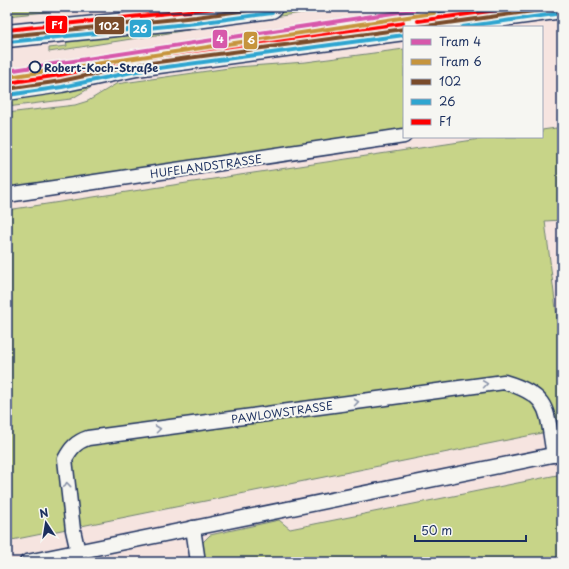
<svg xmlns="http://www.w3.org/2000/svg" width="569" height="569" viewBox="0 0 569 569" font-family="'Playpen Sans',sans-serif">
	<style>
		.green { fill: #c7d488; stroke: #718273 }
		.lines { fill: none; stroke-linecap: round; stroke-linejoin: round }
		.minor-casing { stroke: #1b2f5e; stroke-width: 17 }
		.primary-casing { stroke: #1b2f5e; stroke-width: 25 }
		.minor { stroke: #f6f6f2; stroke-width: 14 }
		.primary { stroke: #f6f6f2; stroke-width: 22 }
		.bus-1-casing { stroke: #f6f6f2; stroke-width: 7 }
		.bus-2-casing { stroke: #f6f6f2; stroke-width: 7 }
		.bus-3-casing { stroke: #f6f6f2; stroke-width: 7 }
		.bus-1 { stroke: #7a4b2a; stroke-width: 4 }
		.bus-2 { stroke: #2ea5d0; stroke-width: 4 }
		.bus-3 { stroke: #f00; stroke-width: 4 }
		.tram-1-casing { stroke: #f6f6f2; stroke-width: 7 }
		.tram-2-casing { stroke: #f6f6f2; stroke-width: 7 }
		.tram-1 { stroke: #d758ab; stroke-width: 4 }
		.tram-2 { stroke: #c6943c; stroke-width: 4 }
		.oneway { stroke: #8892a8 }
		.stop-dot { fill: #f6f6f2; stroke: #1b2f5e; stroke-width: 2 }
		.labels { text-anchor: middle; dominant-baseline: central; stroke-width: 4; stroke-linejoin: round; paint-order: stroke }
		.stop-label { font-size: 11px; font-weight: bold; fill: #1b2f5e; stroke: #f6f6f2; text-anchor: start }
		.street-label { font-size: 11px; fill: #1b2f5e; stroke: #f6f6f2 }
		.line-badge { stroke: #f6f6f2; stroke-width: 1.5 }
		.badge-label { font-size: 11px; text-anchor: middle; font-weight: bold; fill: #fff }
	</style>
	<rect width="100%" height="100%" fill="#f6e4e0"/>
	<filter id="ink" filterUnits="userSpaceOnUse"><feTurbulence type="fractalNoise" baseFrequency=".025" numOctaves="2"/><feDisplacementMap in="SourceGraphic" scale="8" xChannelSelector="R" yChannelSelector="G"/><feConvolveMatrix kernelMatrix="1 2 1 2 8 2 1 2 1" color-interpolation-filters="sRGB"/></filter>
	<g filter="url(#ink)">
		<g class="green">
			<polygon points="7,7 120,7 65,10 7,16"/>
			<polygon points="311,7 343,7 232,23 49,52 49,48 67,46 66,41"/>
			<polygon points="454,7 496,7 234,42 53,74 52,67 232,38"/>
			<polygon points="404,49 404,131 7,189 7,113 75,105 88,101 116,84 236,67 306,62"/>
			<polygon points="107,78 71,99 7,107 7,98"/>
			<polygon points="556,128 562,131 562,220 545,221 562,357 562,429 7,541 7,210 493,137 542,137 542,130"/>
			<polygon points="562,474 562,562 205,562 202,543 210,535 279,520 290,529"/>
		</g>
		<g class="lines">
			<g class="minor-casing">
				<g id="minor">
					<polyline points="7,195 404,136"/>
					<polyline points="193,528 198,562"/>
					<path d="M 78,552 L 73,530 L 65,459 C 71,448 76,442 88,438 L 504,382 C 552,396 546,411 554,455"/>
					<polyline points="27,562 562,453"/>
				</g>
			</g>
			<g class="primary-casing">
				<g id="primary">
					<polyline points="419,27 562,7"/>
					<polyline points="7,36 196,17 271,7"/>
					<polyline points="7,89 61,81 136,65 404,29"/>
				</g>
			</g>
			<use href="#minor" class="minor"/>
			<use href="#primary" class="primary"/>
			<g class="bus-1-casing">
				<g id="bus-1">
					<polyline points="419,27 562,7"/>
					<polyline points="7,36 196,17 271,7"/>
					<polyline points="7,89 61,81 136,65 404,29"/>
				</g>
			</g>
			<g class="bus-2-casing">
				<g id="bus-2">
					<polyline points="462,27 562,13"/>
					<polyline points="8,42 197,23 272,13"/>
					<polyline points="8,95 62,87 137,71 404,35"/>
				</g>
			</g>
			<g class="bus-3-casing">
				<g id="bus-3">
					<polyline points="418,21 519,7"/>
					<polyline points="7,30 226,7"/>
					<polyline points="7,83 60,75 135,59 403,23"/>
				</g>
			</g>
			<use href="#bus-1" class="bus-1"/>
			<use href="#bus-2" class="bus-2"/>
			<use href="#bus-3" class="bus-3"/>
			<g class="tram-1-casing">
				<polyline id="tram-1" points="7,71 433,7"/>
			</g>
			<g class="tram-2-casing">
				<polyline id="tram-2" points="8,77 434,13"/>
			</g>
			<use href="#tram-1" class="tram-1"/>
			<use href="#tram-2" class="tram-2"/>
		</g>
		<defs><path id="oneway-chevron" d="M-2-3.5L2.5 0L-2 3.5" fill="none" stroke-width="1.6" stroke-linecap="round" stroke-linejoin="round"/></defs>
		<g class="oneway">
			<use href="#oneway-chevron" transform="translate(485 384) rotate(-8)"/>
			<use href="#oneway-chevron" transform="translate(356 402) rotate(-8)"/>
			<use href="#oneway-chevron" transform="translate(158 429) rotate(-7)"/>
			<use href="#oneway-chevron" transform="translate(67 485) rotate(-96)"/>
		</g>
	</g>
	<circle class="stop-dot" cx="35" cy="67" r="5.5"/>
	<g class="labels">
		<g class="stop-label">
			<text x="44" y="67">Robert-Koch-Straße</text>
		</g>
		<g class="street-label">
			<text transform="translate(206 166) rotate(-8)">HUFELANDSTRASSE</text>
			<text transform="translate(282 412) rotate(-8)">PAWLOWSTRASSE</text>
		</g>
	</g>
	<g class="line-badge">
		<rect x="45" y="15" width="23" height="19" rx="4" fill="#f00"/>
		<rect x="94" y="16" width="31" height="19" rx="4" fill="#7a4b2a"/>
		<rect x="129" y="19" width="23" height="19" rx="4" fill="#2ea5d0"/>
		<rect x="212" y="29" width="16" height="20" rx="4" fill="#d758ab"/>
		<rect x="243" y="31" width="15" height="19" rx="4" fill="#c6943c"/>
	</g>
	<g class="badge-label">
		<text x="57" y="29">F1</text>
		<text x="109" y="30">102</text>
		<text x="140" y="33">26</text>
		<text x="220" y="43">4</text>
		<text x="251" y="44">6</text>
	</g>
	<rect width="569" height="569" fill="none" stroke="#f6f6f2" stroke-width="24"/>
	<rect x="12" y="12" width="545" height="545" fill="none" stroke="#1b2f5e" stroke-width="1.5" filter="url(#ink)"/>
	<rect x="403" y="26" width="140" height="112" fill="#f6f6f2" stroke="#9ea6b7"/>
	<rect x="411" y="39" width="20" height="6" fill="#d758ab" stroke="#9ea6b7"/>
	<text x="439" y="46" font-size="12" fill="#1b2f5e">Tram 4</text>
	<rect x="411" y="59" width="20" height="6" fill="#c6943c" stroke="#9ea6b7"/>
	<text x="439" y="66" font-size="12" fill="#1b2f5e">Tram 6</text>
	<rect x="411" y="79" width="20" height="6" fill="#7a4b2a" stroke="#9ea6b7"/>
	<text x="439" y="86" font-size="12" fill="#1b2f5e">102</text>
	<rect x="411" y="99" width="20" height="6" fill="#2ea5d0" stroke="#9ea6b7"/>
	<text x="439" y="106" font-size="12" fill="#1b2f5e">26</text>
	<rect x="411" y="119" width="20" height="6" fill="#ff0000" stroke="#9ea6b7"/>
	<text x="439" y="126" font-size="12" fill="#1b2f5e">F1</text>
	<g transform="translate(46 523) rotate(348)" stroke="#f6f6f2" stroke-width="3" paint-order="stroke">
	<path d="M0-3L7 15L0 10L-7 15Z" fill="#1b2f5e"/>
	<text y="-6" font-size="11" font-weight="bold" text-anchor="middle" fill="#1b2f5e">N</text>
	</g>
	<path d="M415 535v6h111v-6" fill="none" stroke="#1b2f5e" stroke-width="2"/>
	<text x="421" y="535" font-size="12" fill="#1b2f5e" stroke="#f6f6f2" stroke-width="3" paint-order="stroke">50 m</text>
</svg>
